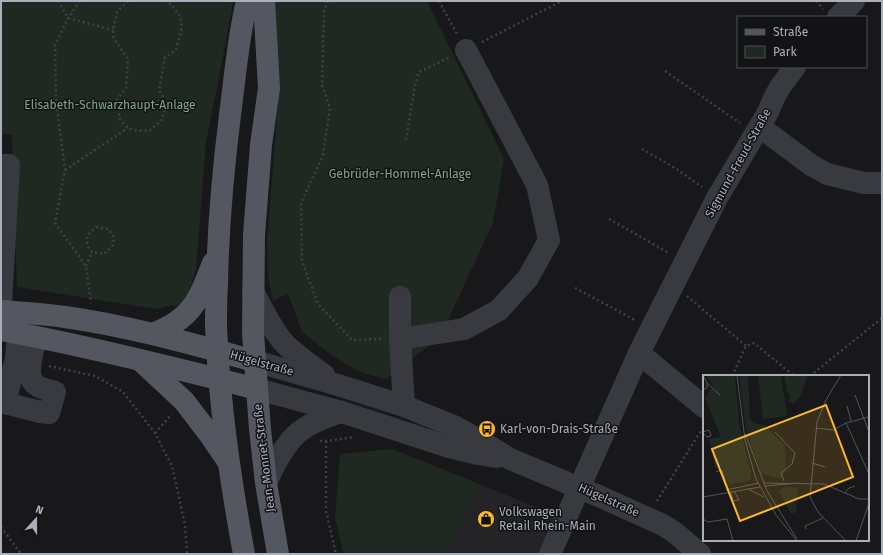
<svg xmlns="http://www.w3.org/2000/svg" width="883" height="555" viewBox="0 0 883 555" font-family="'Fira Sans',sans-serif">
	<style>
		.built { fill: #242427 }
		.green { fill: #1f2921 }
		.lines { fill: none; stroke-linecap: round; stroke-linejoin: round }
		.path { stroke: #3f4147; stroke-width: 2.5; stroke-dasharray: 2 3; stroke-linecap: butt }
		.minor { stroke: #393a40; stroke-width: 22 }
		.major { stroke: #54575f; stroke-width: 22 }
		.labels { text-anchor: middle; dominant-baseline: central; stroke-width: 3; stroke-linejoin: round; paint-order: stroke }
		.park-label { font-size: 12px; fill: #7fa782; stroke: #131315 }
		.street-label { font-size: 12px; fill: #a9afbb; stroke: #131315 }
		.poi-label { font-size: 12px; fill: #a9afbb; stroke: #131315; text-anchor: start }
		.inset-road { fill: none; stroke: #52545a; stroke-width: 1 }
		.view { fill: #fdb82d; fill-opacity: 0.15; stroke: #fdb82d; stroke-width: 2 }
		.inset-edge { fill: none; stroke: #a9afbb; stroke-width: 2 }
	</style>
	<rect width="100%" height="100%" fill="#18181a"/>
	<polygon class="built" points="479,484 563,518 549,554 446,554"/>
	<g class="green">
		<polygon points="1,1 233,1 223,57 206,142 196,269 189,292 180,306 172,305 157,309 17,287 12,135 1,134"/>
		<polygon points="273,1 427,1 504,159 493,223 440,337 386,379 360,372 331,355 302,332 288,293 273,301 268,276 267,242 278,102 278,73"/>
		<polygon points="392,449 479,484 446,554 344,554 335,518 340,454"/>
	</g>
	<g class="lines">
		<g class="path">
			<polyline points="58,1 68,18 113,30"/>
			<polyline points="80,1 68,18 55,45 56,100 65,170 55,223 86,266 91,303"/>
			<polyline points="128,1 117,12 113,30 114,39 128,59 126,88 117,100 120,120 128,128 133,130 149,131 162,120 165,108 163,97 159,91 165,57 176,50 182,28 180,16 172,5 166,1"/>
			<polyline points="328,1 324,11 322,85 330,108 323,155 301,203 302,261 318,304 352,340 382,339"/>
			<polyline points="439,1 457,34"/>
			<polyline points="816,1 823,9"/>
			<polyline points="482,42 562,1"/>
			<polyline points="665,71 740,123"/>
			<polyline points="406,140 415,85 419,72 450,57"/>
			<polyline points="642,149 675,168 702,187"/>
			<polyline points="65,170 128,128"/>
			<polyline points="609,219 669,253"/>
			<polygon points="96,227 108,229 114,237 113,245 104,254 92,252 87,245 87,236"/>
			<polyline points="86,266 92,252"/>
			<polyline points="575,288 635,320"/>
			<polyline points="687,296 746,346"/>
			<polyline points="49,366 95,376 123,392 155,433 172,466 185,525 187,554"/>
			<polyline points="732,376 746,346 754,343 794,376"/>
			<polyline points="810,376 882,318"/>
			<polyline points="155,433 172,414"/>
			<polyline points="320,441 326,441 355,437"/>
			<polyline points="326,441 326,511 336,554"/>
			<polyline points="657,501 704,426"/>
			<polyline points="1,527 21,554"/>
		</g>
		<g class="minor">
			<polyline points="838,17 854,1"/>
			<polyline points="760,127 811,165 827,174 864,183 882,183"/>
			<polyline points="1,165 9,165 1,304"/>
			<path d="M 253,291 C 263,309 271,329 285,344 C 297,356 311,365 324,375"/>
			<polyline points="400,297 400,339"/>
			<path d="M 18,333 L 16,358 L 5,403 L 40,412 L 49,413 L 55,392 C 49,390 37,388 33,382 C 26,373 34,347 36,337"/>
			<polyline points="639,353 704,407"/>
			<polyline points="255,361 338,385 404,406 456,427 481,441 510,459 601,497 663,525 674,532 700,554"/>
			<polyline points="257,389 342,412 449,447 478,454 497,457"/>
			<polyline points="404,406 400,339 464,329 499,310 528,278 549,240 537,185 466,50"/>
			<path d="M 266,483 C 273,468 280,453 291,440 C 303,425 325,417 342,412"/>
			<polyline points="550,554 639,353 717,198 768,112 774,98 780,87 795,67"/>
		</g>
		<g class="major">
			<polyline points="264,1 269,88 261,145 254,235 253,333 260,429 266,483 278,554"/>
			<path d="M 1,311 C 22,313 44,314 65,317 C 129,326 192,344 255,361"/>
			<path d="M 1,330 C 87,346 172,367 257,389"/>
			<path d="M 153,334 C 162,330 172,326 180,319 C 198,306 205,283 213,263"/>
			<polyline points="141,361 184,401 210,435 227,460"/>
			<path d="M 244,554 C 230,479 219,402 216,326 C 216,312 216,298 217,284 C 218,227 223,171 230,115 C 235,77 238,38 247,1"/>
		</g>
	</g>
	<defs>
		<g id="bus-disc" transform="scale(0.9)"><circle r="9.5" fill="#fdb82d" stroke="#131315"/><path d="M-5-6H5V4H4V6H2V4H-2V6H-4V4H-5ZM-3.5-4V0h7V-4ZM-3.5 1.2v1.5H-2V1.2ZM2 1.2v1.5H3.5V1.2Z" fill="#111"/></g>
		<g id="shop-disc" transform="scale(0.9)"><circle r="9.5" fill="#fdb82d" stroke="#131315"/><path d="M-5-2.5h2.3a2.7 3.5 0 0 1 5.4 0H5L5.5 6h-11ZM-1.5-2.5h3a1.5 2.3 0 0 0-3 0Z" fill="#111"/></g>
	</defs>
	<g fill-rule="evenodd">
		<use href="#bus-disc" x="487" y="429"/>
		<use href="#shop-disc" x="486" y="519"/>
	</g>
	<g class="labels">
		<g class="park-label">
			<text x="110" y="105">Elisabeth-Schwarzhaupt-Anlage</text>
			<text x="400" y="174">Gebrüder-Hommel-Anlage</text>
		</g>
		<g class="street-label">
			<text transform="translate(738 163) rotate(-61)">Sigmund-Freud-Straße</text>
			<text transform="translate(262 363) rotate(16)">Hügelstraße</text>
			<text transform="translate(264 458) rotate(-97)">Jean-Monnet-Straße</text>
			<text transform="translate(609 500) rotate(24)">Hügelstraße</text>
		</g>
		<g class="poi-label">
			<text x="500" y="429">Karl-von-Drais-Straße</text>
			<text x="499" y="512">Volkswagen<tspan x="499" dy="14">Retail Rhein-Main</tspan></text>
		</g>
	</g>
	<g transform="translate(703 375)">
		<rect width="166" height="166" fill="#18181a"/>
		<path d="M 3,0 L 32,0 L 36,47 L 48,99 L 48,105 L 45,106 L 26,110 L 18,91 L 12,93 L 6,64 L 18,62 L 2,23 L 10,11 ZM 36,0 L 45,0 L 47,43 L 51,48 L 61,50 L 82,70 L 83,96 L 78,104 L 59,99 L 56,92 L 43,55 ZM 55,0 L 78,0 L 84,41 L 60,44 ZM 81,0 L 105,0 L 98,20 L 90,29 L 85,25 L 88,22 L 84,17 ZM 82,112 L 95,113 L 93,137 L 88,139 L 76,116 Z" fill="#1f2921"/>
		<path class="inset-road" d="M 34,0 L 42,65 L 53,104 L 73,140 L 94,166M 138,0 L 123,25 L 114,47 L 107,122 L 115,137 L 143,166M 4,8 L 17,20M 0,15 L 4,13 L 4,8 L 0,0M 152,20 L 166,57M 144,31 L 148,46M 143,48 L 166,99M 113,53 L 130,55 L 143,48 L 166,42M 0,57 L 6,55 L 8,61 L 4,62 L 0,58M 72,57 L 92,78 L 89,89 L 78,98 L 81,106M 42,58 L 64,116 L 94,164M 109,88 L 122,92M 13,97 L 19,95 L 25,114M 60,108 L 121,109 L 156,124 L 166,124M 62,111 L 96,108M 45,114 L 61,122M 23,115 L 56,108M 28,116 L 30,126 L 36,125 L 31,116M 142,118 L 146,113 L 152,111M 0,122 L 57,112M 0,144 L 5,147 L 24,144 L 30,166M 103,154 L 102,151 L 120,143M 153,166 L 166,128"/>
		<path class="view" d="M 123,30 L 150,102 L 37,146 L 9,74 Z"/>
		<rect width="166" height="166" class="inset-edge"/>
	</g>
	<rect width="883" height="555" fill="none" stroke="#a9afbb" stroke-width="4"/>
	<rect x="737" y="16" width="130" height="52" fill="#131315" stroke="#4f5157"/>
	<rect x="745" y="29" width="20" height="6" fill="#54575f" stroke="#4f5157"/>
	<text x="773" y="36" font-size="12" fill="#a9afbb">Straße</text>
	<rect x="745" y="46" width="20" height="12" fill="#1f2921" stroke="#4f5157"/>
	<text x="773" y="56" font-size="12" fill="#a9afbb">Park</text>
	<g transform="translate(36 519) rotate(21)" stroke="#131315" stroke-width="3" paint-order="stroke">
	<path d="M0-3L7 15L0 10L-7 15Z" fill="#a9afbb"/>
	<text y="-6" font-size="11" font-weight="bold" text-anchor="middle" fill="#a9afbb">N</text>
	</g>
</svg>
